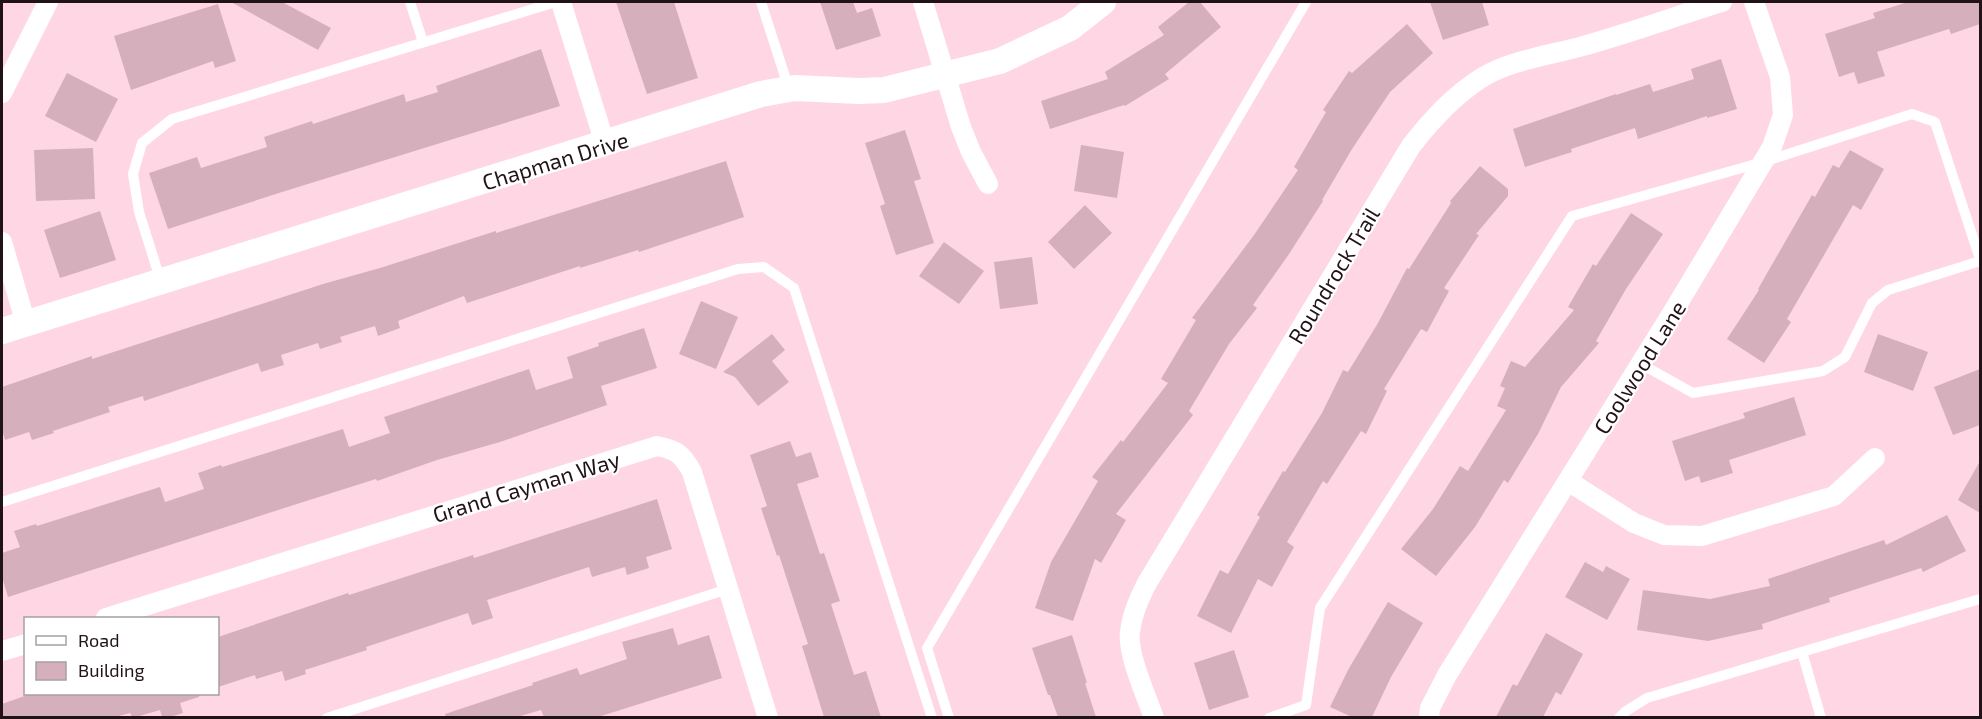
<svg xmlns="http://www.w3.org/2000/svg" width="1982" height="719" viewBox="0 0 1982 719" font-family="'Exo 2',sans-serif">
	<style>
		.building { fill: #d6afbd }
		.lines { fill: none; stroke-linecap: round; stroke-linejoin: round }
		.service { stroke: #fff; stroke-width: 10 }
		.minor { stroke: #fff; stroke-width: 20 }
		.tertiary { stroke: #fff; stroke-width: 26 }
		.labels { text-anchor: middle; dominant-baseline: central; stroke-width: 4.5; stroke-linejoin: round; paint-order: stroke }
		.street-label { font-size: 22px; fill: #201217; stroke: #fff }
	</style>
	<rect width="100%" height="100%" fill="#ffd6e4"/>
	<g class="building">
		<polygon points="231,2 282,2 331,28 318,50"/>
		<polygon points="616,2 674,2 698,78 647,94"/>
		<polygon points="820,2 853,2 857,13 872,8 881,36 836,50"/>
		<polygon points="1189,2 1200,2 1221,27 1165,74 1169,79 1125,106 1124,105 1050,129 1041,101 1108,79 1105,72 1164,35 1158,27"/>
		<polygon points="1430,2 1482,2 1489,25 1443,40"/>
		<polygon points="1908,2 1980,2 1980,24 1951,34 1949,29 1877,52 1885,76 1858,84 1854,72 1839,77 1825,34 1875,18 1873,13"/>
		<polygon points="218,4 236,61 215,68 213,61 131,90 114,36"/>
		<polygon points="1407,24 1433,53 1390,92 1352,149 1322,200 1323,201 1289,254 1253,305 1257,308 1229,344 1189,411 1193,415 1116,514 1126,520 1101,563 1095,559 1073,621 1035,608 1051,562 1098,481 1092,477 1121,440 1123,442 1168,383 1161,379 1196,320 1192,318 1254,235 1298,170 1294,167 1326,112 1323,110 1349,71 1352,73"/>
		<polygon points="541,49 560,106 282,192 168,229 149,173 197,157 201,168 267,147 264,137 312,121 313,124 404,94 406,102 438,92 436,86"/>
		<polygon points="1721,59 1737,109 1707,118 1707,116 1638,139 1635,128 1571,149 1572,152 1525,167 1513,129 1616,94 1616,95 1650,84 1653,92 1694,79 1691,69"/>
		<polygon points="67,73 118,99 96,142 45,116"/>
		<polygon points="905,130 921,179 914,181 934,243 896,255 880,206 885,204 865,143"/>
		<polygon points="1081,145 1124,152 1117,198 1074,191"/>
		<polygon points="93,148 95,199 36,201 34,150"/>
		<polygon points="1850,150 1884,169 1861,210 1853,205 1787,319 1791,322 1764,363 1727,339 1759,290 1758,289 1812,195 1815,197 1833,165 1839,168"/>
		<polygon points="726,161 744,217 639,252 638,250 580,268 580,266 467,303 464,296 398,321 400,328 378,336 375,326 340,337 342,342 320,349 318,343 281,355 284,365 261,372 258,363 144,401 143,396 108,407 110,412 53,431 54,433 32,440 29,432 5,440 2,429 2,387 92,356 92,359 323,284 380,268 496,231 496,233"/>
		<polygon points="1480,166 1508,189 1508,196 1476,234 1479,235 1444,288 1449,291 1427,332 1421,329 1384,389 1387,391 1366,434 1361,431 1327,484 1323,481 1287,542 1294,547 1272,587 1258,579 1231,633 1197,616 1220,570 1228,574 1260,517 1257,515 1283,471 1285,472 1322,413 1343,370 1348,372 1378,323 1407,268 1409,269 1451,203 1450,201"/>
		<polygon points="1085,205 1112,233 1074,269 1048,242"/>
		<polygon points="100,211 116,260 60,278 44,230"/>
		<polygon points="1631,213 1663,234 1626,289 1596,341 1599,343 1561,387 1538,434 1508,483 1504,480 1475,527 1436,576 1401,549 1433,509 1460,466 1468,471 1506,410 1497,406 1505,388 1500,386 1511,361 1525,367 1574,310 1568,307 1593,264 1596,266"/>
		<polygon points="944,242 984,271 959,304 919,276"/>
		<polygon points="1032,257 1038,304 1000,309 994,262"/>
		<polygon points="701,301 738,317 716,369 679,354"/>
		<polygon points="644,328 657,368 601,386 607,405 500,442 437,460 377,481 376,479 300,503 8,597 2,577 2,553 20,547 14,531 36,524 37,526 160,487 165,502 204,489 198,473 221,465 222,467 343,429 349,447 390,433 384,417 529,369 536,390 573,378 567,357 599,346 598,343"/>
		<polygon points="772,334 785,350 772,361 789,382 758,406 735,377 723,372"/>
		<polygon points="1878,334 1928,352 1913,391 1864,372"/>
		<polygon points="1980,369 1980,425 1953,435 1934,387"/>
		<polygon points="1794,397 1806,435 1729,460 1733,473 1701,483 1699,476 1685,481 1672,441 1745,418 1743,413"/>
		<polygon points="790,441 796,457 811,452 819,477 797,484 820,554 824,553 840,601 831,604 854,675 866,671 881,717 824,717 802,646 808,644 779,555 777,556 761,508 767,506 750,455"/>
		<polygon points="1980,461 1980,513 1958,500"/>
		<polygon points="657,499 672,549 646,557 649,568 627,575 625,567 592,577 589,567 487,600 493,618 472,625 468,613 366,647 367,650 305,670 306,674 285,681 282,671 256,679 255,675 218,687 218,637 348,593 349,595 473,555 474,558"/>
		<polygon points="1947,515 1966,551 1923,572 1921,568 1829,598 1830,602 1762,624 1763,629 1708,641 1637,630 1643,590 1710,599 1770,586 1768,579 1884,540 1886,545"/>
		<polygon points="1585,562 1603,572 1606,566 1630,579 1607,620 1565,597"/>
		<polygon points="1388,602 1423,623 1391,677 1372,717 1352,717 1330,707 1348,670"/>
		<polygon points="673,628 678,645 709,635 722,678 598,717 544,717 541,710 517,717 446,717 445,714 533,685 532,683 577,668 580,675 627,659 622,642"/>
		<polygon points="1546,633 1583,654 1561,695 1556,692 1543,717 1496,717 1513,684 1517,686"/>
		<polygon points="1072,635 1087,683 1085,683 1096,717 1058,717 1050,695 1048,695 1032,648"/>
		<polygon points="1234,650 1249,697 1209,710 1194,663"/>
		<polygon points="33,693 199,693 199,697 180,703 183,713 170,717 162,717 160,710 136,717 132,717 130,713 115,717 2,717 2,704"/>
	</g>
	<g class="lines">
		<g class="service">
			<polyline points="410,2 423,42"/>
			<polyline points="761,2 789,89"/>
			<polyline points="161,282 139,212 133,174 142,143 172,119 556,2"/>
			<polyline points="1641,364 1693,393 1823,371 1845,357 1872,303 1888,290 1980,261"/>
			<polyline points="2,502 738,269 764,267 794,288 932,718"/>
			<polyline points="1802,652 1821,718"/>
			<polyline points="327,718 728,589"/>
			<polyline points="949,718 927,648 1306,2"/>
			<polyline points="1269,718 1306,705 1320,608 1572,216 1763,162 1912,114 1935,122 1980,259"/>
			<polyline points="1619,718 1626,711 1647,698 1980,599"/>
		</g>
		<g class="minor">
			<polyline points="561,2 605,144"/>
			<polyline points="923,2 961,127 971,152 988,184"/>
			<polyline points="2,93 48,2"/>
			<polyline points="2,242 26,324"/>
			<polyline points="1568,481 1634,523 1664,535 1702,536 1834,496 1875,458"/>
			<path d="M 106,618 L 657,446 C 677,450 682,454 692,472 L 768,718"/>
			<polyline points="2,651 26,644"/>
			<path d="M 1154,718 C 1146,695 1127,654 1130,632 C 1132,614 1139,599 1147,583 L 1411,146 C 1432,119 1454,95 1483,77 C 1511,60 1552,55 1583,46 C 1630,33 1676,16 1722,2"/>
			<polyline points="1429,718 1430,708 1447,675 1674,310 1772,147 1783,115 1780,77 1754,2"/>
		</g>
		<polyline class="tertiary" points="2,331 761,94 795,88 859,91 884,90 1000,61 1070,28 1103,2"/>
	</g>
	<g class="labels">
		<g class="street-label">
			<text transform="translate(555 160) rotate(-17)">Chapman Drive</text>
			<text transform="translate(1333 275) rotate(-59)">Roundrock Trail</text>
			<text transform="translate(1639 367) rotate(-58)">Coolwood Lane</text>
			<text transform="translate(526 486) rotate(-17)">Grand Cayman Way</text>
		</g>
	</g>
	<rect width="1982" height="719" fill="none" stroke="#201217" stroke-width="6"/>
	<rect x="24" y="617" width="195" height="78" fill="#ffffff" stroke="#a6a0a2" stroke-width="1.5"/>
	<rect x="36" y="636" width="30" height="9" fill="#ffffff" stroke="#a6a0a2" stroke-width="1.5"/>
	<text x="78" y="647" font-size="18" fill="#201217">Road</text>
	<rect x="36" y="662" width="30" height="18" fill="#d6afbd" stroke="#a6a0a2" stroke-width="1.5"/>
	<text x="78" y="677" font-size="18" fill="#201217">Building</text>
</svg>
